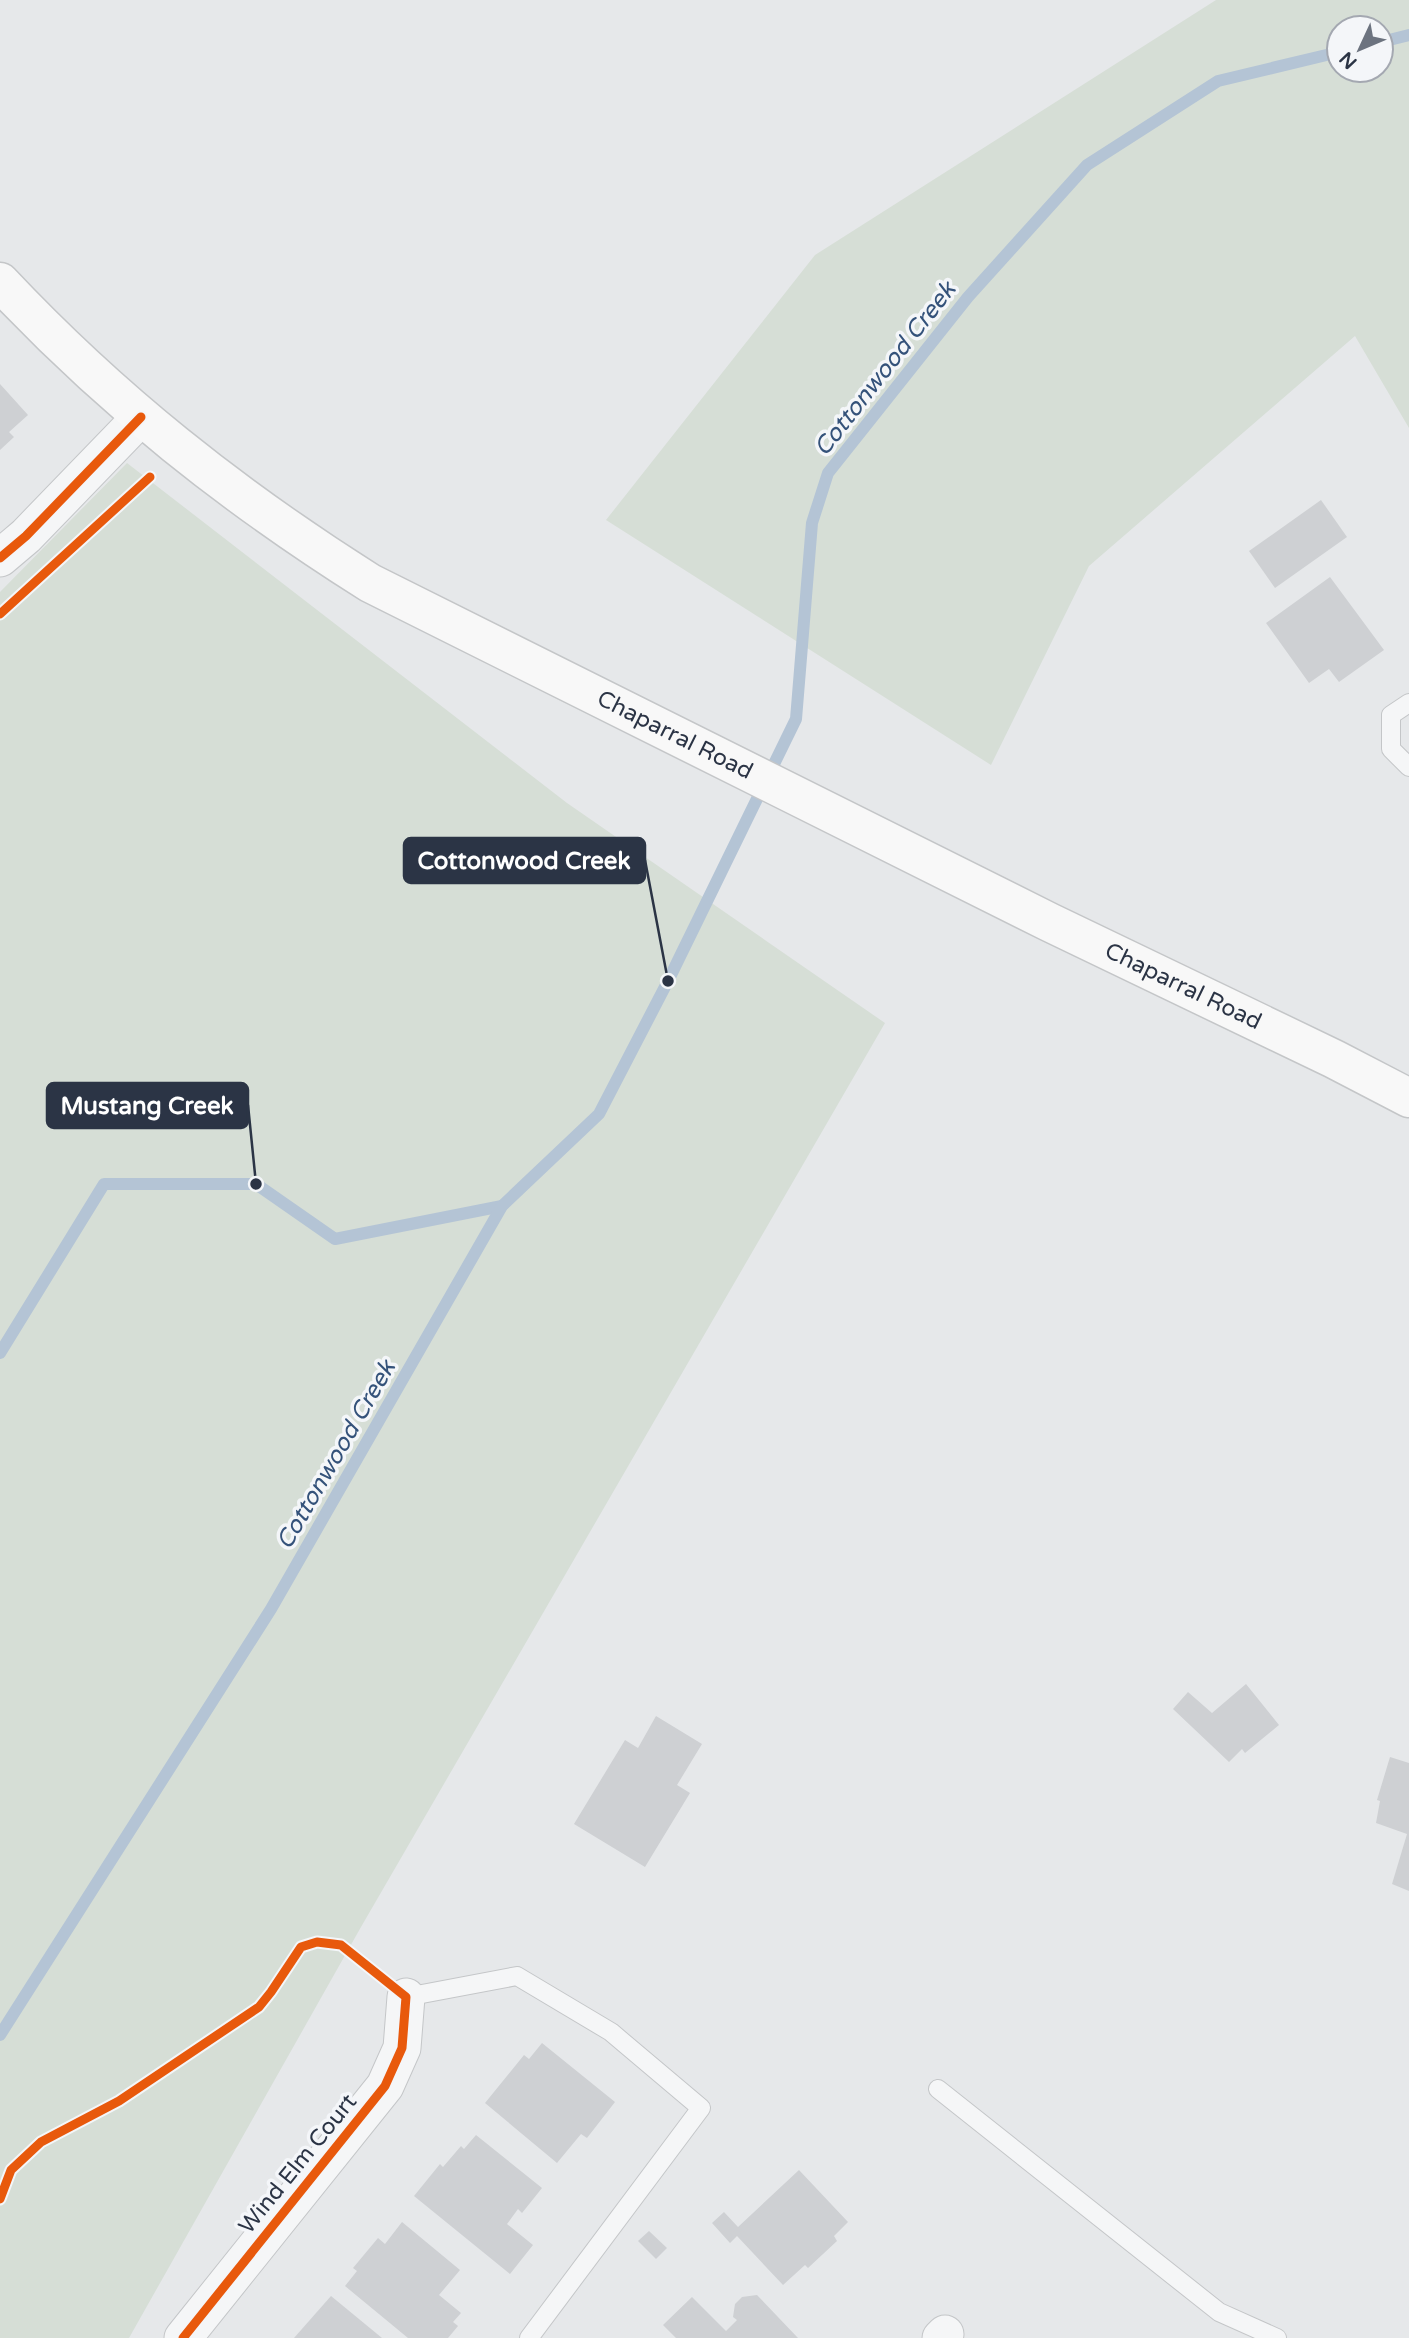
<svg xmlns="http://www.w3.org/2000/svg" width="1409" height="2338" viewBox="0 0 1409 2338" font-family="'Varela Round',sans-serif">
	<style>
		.green { fill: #d6ded6; fill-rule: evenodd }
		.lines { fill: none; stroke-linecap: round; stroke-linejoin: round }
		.stream { stroke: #b4c4d5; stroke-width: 12 }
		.building { fill: #ced0d3 }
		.lane-casing { stroke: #c4c6c8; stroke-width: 20 }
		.street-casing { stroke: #c4c6c8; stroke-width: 39 }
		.secondary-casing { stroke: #c4c6c8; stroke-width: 41 }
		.lane { stroke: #f5f6f7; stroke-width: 18 }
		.street { stroke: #f5f6f7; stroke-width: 37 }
		.secondary { stroke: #f8f8f8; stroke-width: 38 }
		.cycleway-casing { stroke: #f4f6f9; stroke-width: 13 }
		.cycleway { stroke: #e8590c; stroke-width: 9 }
		.labels { text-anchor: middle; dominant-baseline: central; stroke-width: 7; stroke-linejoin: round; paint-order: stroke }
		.street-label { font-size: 23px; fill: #2b3445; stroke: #f4f6f9 }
		.water-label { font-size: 24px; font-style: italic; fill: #34527a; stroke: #f4f6f9 }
		.leader { fill: none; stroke: #2b3445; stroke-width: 2.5 }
		.callout-dot { fill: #2b3445; stroke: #f4f6f9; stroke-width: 2.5 }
		.callout { fill: #2b3445; stroke: #2b3445; stroke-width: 2.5 }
		.callout-label { font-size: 24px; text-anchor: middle; font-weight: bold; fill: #fff }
	</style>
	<rect width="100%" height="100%" fill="#e6e8ea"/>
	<g class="green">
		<path d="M 1216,0 L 1409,0 L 1409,428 L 1355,336 L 1089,566 L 991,765 L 606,520 L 815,255 ZM 1339,28 L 1381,28 L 1381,70 L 1339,70 Z"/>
		<polygon points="127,463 567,803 885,1023 361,1927 129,2338 0,2338 0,592"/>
	</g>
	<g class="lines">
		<g class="stream">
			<polyline points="1381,42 1409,35"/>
			<polyline points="0,1353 104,1184 256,1184 335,1239 502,1206"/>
			<polyline points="0,2035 271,1609 502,1206 599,1114 668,981 796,719 812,523 828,473 968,297 1087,165 1218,81 1339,52"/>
		</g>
	</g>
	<g class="building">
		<polygon points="0,384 28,415 9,432 14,437 0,450"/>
		<polygon points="1321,500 1347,537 1275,588 1249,551"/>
		<polygon points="1330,577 1384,650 1339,682 1329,669 1309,683 1266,623"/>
		<polygon points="1246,1684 1279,1725 1245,1753 1242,1749 1229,1762 1173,1709 1188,1692 1212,1713"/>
		<polygon points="656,1716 702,1744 677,1785 690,1793 645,1867 574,1824 625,1740 638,1748"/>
		<polygon points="1390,1757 1409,1763 1409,1891 1392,1884 1407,1834 1376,1823 1380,1801 1377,1800"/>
		<polygon points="542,2043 615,2102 587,2138 581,2134 557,2163 485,2103 524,2055 529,2059"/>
		<polygon points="476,2135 542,2188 522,2213 518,2209 507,2224 533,2245 510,2274 414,2196 440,2164 443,2167 461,2146 464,2149"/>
		<polygon points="799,2170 848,2222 834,2236 837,2241 808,2268 805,2265 783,2285 737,2236 730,2243 712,2223 724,2212 738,2227"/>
		<polygon points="402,2222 460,2270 439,2295 461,2313 453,2322 458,2326 448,2338 408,2338 345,2286 357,2271 353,2268 378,2238 385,2244"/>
		<polygon points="649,2231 667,2248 656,2259 638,2241"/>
		<polygon points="757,2295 798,2338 676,2338 663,2325 692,2297 726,2331 737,2320 733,2317 735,2304 742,2297"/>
		<polygon points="331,2296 382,2338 294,2338"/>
	</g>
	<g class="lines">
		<g class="lane-casing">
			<g id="lane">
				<polyline points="1409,703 1391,715 1391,749 1409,767"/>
				<polyline points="406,1997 517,1976 611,2032 701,2108 529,2338"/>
				<polyline points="938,2089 1219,2312 1277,2338"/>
			</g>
		</g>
		<g class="street-casing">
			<g id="street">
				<polyline points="0,558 26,536 141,417"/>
				<polyline points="183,2338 385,2086 402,2048 406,1997"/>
				<polyline points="941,2338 945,2334"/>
			</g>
		</g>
		<g class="secondary-casing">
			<g id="secondary">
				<path id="s1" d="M 0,282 C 112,401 232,496 370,583 L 1049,922 L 1334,1059 L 1409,1098"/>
			</g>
		</g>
		<use href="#lane" class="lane"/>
		<use href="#street" class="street"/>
		<use href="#secondary" class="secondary"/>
		<g class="cycleway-casing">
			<g id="cycleway">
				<polyline points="0,558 26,536 141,417"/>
				<polyline points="0,614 150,477"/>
				<polyline points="0,2199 11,2170 41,2142 119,2101 259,2007 271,1992 301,1947 317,1942 341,1945 406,1997 402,2048 385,2086 183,2338"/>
			</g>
		</g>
		<use href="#cycleway" class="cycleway"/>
	</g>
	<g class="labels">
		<g class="street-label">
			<text stroke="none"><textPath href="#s1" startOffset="819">Chaparral Road</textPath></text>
			<text stroke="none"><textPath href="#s1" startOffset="1386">Chaparral Road</textPath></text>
			<text transform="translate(298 2164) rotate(-51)">Wind Elm Court</text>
		</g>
		<g class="water-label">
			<text transform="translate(885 369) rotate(-52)">Cottonwood Creek</text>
			<text transform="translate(336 1455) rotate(-60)">Cottonwood Creek</text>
		</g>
	</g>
	<path class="leader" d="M668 981L645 860M256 1184L248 1105"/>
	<g class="callout-dot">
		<circle cx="668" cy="981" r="7"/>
		<circle cx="256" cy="1184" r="7"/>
	</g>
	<g class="callout">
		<rect x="404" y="838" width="241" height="45" rx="7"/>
		<rect x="47" y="1083" width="201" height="45" rx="7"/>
	</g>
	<g class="callout-label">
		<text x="524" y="869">Cottonwood Creek</text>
		<text x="147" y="1114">Mustang Creek</text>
	</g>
	<g transform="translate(1360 49) rotate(226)"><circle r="33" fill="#f4f6f9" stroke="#a4a8b1" stroke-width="2"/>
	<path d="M0-5L12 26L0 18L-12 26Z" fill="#6c737f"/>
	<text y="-10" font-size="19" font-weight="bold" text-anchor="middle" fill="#2b3445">N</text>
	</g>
</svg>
